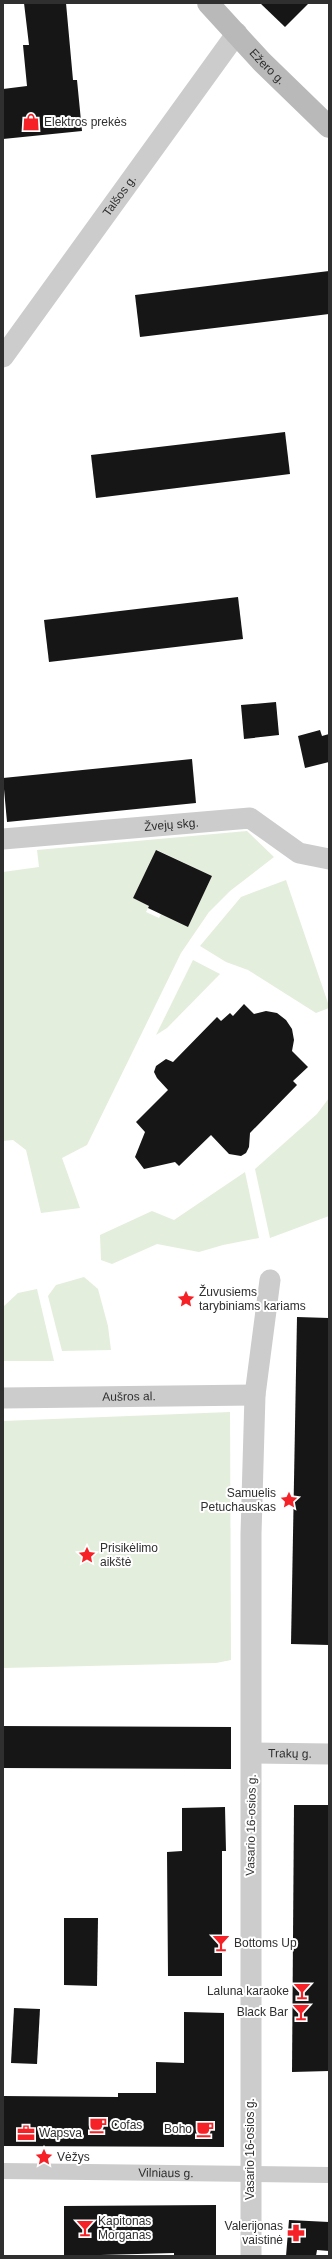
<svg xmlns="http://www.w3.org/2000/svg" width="332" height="2259" viewBox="0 0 332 2259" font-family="Helvetica,sans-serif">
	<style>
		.green { fill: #e4eedc; fill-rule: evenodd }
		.building { fill: #161616 }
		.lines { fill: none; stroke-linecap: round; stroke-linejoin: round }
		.pedestrian { stroke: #ccc; stroke-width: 16 }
		.minor { stroke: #ccc; stroke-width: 21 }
		.secondary { stroke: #b9b9b9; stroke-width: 22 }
		.labels { text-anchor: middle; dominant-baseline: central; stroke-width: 4; stroke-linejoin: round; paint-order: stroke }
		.street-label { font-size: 12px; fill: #2f2f2f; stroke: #fff }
		.poi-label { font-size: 12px; fill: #2f2f2f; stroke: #fff; text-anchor: start }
	</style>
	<rect width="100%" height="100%" fill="#fff"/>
	<g class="green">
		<path d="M 247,831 L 274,857 L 230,891 L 209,912 L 181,953 L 87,1145 L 62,1158 L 80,1208 L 41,1213 L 26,1150 L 13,1140 L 3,1141 L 3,872 L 39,867 L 37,850 ZM 157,850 L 212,876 L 195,911 L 161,914 L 159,918 L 146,912 L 149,906 L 133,898 Z"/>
		<polygon points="286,880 329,1006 329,1008 316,1013 248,970 226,962 200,946 241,897"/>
		<polygon points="193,960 220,974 167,1028 156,1035"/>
		<polygon points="329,1098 329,1216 270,1238 255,1169 317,1114"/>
		<polygon points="245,1172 259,1238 223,1245 199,1252 157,1244 112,1264 101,1260 100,1235 152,1211 174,1220"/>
		<polygon points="84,1277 98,1289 108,1326 111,1350 62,1351 48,1296 56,1285"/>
		<polygon points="37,1289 54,1361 3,1361 3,1307 18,1293"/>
		<polygon points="230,1412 231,1660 216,1663 3,1668 3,1421"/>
	</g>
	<g class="building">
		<polygon points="24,3 66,3 73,80 77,80 82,131 3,139 3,89 27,86 23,45 29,45"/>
		<polygon points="260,3 309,3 285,27"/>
		<polygon points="329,271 329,314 140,337 135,295"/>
		<polygon points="285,432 290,474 96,498 91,455"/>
		<polygon points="238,597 243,639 49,662 44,620"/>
		<polygon points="276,702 279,735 244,739 241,705"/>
		<polygon points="320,730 322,736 329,734 329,762 305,768 298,736"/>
		<polygon points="192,759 196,803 7,822 3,778"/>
		<polygon points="156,850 212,876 188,927 148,908 149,906 133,898"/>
		<polygon points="244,1004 254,1014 266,1011 277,1013 286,1020 292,1029 294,1040 292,1051 308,1067 293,1081 297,1085 250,1133 249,1147 246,1153 241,1156 229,1154 211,1135 179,1166 175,1162 144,1169 135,1157 145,1132 136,1122 168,1090 157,1078 154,1072 156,1066 166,1059 173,1062 217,1017 221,1021 230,1013 233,1016"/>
		<polygon points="297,1317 329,1318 329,1645 291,1644"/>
		<polygon points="3,1726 231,1727 231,1769 3,1768"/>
		<polygon points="294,1805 329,1805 329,2071 292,2072"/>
		<polygon points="225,1807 226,1851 222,1851 222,1976 168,1976 167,1852 182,1851 182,1808"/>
		<polygon points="64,1918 98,1918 97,1986 64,1985"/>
		<polygon points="14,2008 40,2009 37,2064 11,2063"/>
		<polygon points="184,2012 224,2013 224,2147 3,2146 3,2096 118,2097 118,2093 156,2093 156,2062 184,2063"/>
		<polygon points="216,2205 216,2256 174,2256 174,2253 64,2256 64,2206"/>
		<polygon points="289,2220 329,2222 329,2251 317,2250 316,2256 286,2256"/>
	</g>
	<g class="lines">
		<path class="pedestrian" id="s1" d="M 3,2171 L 329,2175"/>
		<g class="minor">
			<path id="s2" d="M 3,357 L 237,33"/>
			<path id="s3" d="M 3,839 L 250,818 L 299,853 L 329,859"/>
			<path id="s4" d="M 3,1398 L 255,1395"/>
			<path id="s5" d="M 252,1753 L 329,1754"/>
			<polyline points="251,2256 251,1534 255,1395 270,1280"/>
		</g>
		<path class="secondary" id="s6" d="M 208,3 L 262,62 L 329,127"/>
	</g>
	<defs>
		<g id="shop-bare" transform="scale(1.38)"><path d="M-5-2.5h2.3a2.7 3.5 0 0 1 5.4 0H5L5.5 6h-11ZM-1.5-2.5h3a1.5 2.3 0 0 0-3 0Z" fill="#f62126" stroke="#fff" stroke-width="2.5" paint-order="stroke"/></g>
		<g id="sight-bare" transform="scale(1.38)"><path d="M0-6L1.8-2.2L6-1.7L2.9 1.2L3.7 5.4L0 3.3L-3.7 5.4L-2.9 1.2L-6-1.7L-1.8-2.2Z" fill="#f62126" stroke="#fff" stroke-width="2.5" paint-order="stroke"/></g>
		<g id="bar-bare" transform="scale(1.38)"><path d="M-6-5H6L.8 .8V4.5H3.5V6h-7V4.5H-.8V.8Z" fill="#f62126" stroke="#fff" stroke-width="2.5" paint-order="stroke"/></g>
		<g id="cafe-bare" transform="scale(1.38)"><path d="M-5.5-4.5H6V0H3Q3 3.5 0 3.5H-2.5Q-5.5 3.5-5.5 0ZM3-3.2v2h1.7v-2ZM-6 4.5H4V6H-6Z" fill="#f62126" stroke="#fff" stroke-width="2.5" paint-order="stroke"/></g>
		<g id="office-bare" transform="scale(1.38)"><path d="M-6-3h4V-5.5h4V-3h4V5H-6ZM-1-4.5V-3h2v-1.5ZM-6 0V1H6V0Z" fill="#f62126" stroke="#fff" stroke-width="2.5" paint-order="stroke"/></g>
		<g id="pharmacy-bare" transform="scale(1.38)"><path d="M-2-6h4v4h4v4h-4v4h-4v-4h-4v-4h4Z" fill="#f62126" stroke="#fff" stroke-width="2.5" paint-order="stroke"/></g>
	</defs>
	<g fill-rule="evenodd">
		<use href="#shop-bare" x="31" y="122"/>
		<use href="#sight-bare" x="186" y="1299"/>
		<use href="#sight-bare" x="289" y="1500"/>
		<use href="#sight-bare" x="87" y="1555"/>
		<use href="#bar-bare" x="221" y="1943"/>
		<use href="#bar-bare" x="302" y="1991"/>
		<use href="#bar-bare" x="301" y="2012"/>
		<use href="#cafe-bare" x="98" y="2125"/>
		<use href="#cafe-bare" x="205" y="2129"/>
		<use href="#office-bare" x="26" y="2133"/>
		<use href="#sight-bare" x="44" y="2157"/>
		<use href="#bar-bare" x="85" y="2228"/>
		<use href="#pharmacy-bare" x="296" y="2233"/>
	</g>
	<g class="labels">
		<g class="street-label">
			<text stroke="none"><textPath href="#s6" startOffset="87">Ežero g.</textPath></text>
			<text stroke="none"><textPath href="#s2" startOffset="199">Talšos g.</textPath></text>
			<text stroke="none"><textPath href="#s3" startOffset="169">Žvejų skg.</textPath></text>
			<text stroke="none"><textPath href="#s4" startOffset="126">Aušros al.</textPath></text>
			<text stroke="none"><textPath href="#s5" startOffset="38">Trakų g.</textPath></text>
			<text transform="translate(251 1825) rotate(-89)">Vasario 16-osios g.</text>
			<text transform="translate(250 2149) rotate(-90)">Vasario 16-osios g.</text>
			<text stroke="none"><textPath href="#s1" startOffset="163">Vilniaus g.</textPath></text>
		</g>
		<g class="poi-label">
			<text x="44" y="122">Elektros prekės</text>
			<text x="199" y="1292">Žuvusiems<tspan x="199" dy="14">tarybiniams kariams</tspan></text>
			<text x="276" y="1493" text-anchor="end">Samuelis<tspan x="276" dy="14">Petuchauskas</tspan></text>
			<text x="100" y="1548">Prisikėlimo<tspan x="100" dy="14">aikštė</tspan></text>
			<text x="234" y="1943">Bottoms Up</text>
			<text x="289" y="1991" text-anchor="end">Laluna karaoke</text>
			<text x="288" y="2012" text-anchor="end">Black Bar</text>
			<text x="111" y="2125">Cofas</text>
			<text x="192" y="2129" text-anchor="end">Boho</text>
			<text x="39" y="2133">Wapsva</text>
			<text x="57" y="2157">Vėžys</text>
			<text x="98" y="2221">Kapitonas<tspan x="98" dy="14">Morganas</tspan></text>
			<text x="283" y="2226" text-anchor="end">Valerijonas<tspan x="283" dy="14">vaistinė</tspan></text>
		</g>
	</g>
	<rect width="332" height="2259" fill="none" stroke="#2f2f2f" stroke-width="8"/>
</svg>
